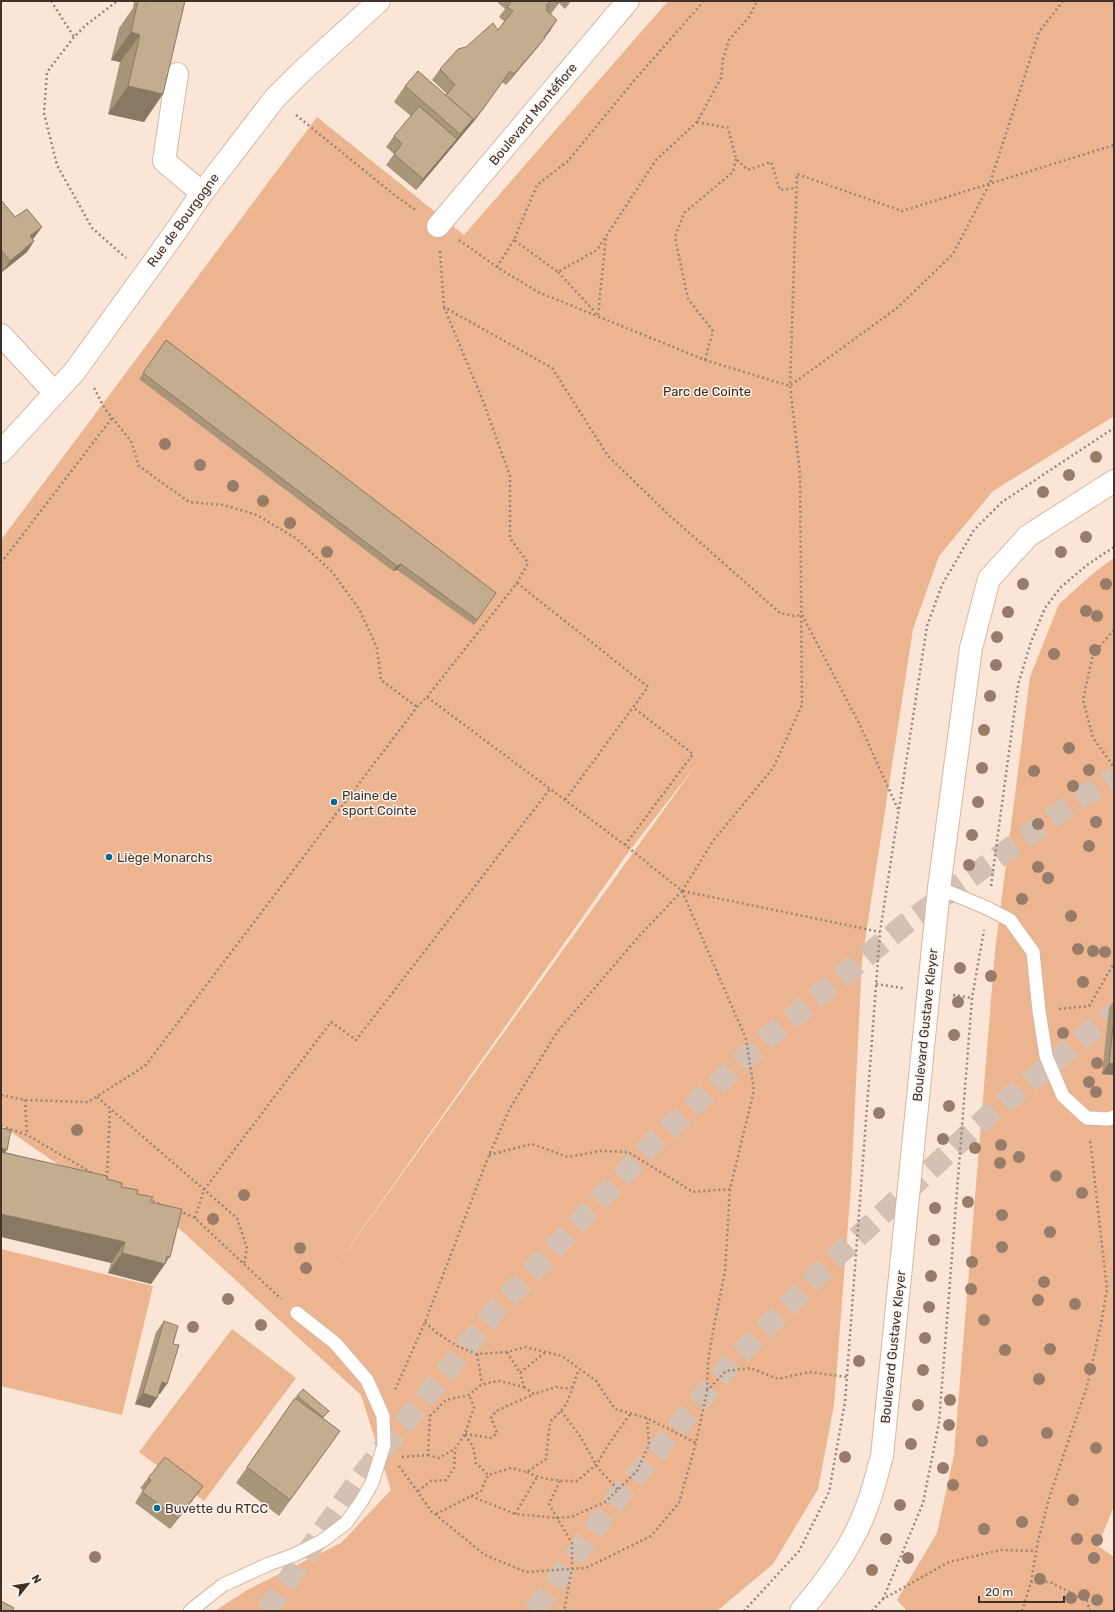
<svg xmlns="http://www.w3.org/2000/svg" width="1115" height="1612" viewBox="0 0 1115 1612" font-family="Rubik,sans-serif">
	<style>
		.green { fill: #ecb58f; fill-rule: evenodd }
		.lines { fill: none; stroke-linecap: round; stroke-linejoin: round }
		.motorway-tunnel { stroke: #d5c1b3; stroke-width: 22; stroke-dasharray: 22 11; stroke-linecap: butt }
		.service-casing { stroke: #d8b69f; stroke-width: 15 }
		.minor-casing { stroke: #d8b69f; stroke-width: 24 }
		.tertiary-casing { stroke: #d8b69f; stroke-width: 24 }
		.path { stroke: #97867a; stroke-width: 2.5; stroke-dasharray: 2 3; stroke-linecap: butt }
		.service { stroke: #fff; stroke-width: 13 }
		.minor { stroke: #fff; stroke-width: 22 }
		.tertiary { stroke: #fff; stroke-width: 22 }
		.tree { fill: #967c69 }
		.wall { fill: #a9957a }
		.shaded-wall { fill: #897963 }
		.building { fill: #c4ad8e; stroke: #897963 }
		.poi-dot { fill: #006b98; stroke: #fcf5f0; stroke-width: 1.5 }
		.labels { text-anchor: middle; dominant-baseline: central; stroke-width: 3; stroke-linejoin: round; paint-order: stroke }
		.street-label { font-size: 13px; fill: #3f3229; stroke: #fcf5f0 }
		.park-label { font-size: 13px; fill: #452710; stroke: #fcf5f0 }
		.poi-label { font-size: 13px; fill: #3f3229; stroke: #fcf5f0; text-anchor: start }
	</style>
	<rect width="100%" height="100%" fill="#fae5d6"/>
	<g class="green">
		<path d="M 668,1 L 1114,1 L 1114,416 L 993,491 L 939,556 L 913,629 L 862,960 L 851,1186 L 834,1405 L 818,1489 L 773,1564 L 717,1611 L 215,1611 L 247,1590 L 341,1543 L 391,1490 L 361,1395 L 171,1221 L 86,1184 L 1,1125 L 1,540 L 317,117 L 464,235 ZM 696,765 L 331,1273 L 630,850 Z"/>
		<polygon points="1114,558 1114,1506 1098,1546 1114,1557 1114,1611 907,1611 897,1600 937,1533 954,1455 995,951 1030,677 1059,604 1096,571"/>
		<polygon points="1,1249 153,1286 122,1415 1,1386"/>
		<polygon points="232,1329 296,1378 204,1501 139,1452"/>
	</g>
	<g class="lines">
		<g class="motorway-tunnel">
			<polyline points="266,1611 363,1474 496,1310 655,1141 766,1039 904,925 1074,802 1114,777"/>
			<polyline points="534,1611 618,1497 734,1360 837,1256 988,1116 1114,1012"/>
		</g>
		<g class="service-casing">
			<g id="service">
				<polyline points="939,888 987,908 1010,920 1033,952 1039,1011 1046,1056 1063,1096 1087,1118 1108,1119 1114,1117"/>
				<polyline points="190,1611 223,1585 269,1564 294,1555 322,1541 346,1523 361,1502 372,1483 384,1445 383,1416 367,1380 335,1343 297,1313"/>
			</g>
		</g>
		<g class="minor-casing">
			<g id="minor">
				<polyline points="177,74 164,161 202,193"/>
				<polyline points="438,226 628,1"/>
				<polyline points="1,335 55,393"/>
				<polyline points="1,452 75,371 176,231 202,193 275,98 300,73 379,1"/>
			</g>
		</g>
		<g class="tertiary-casing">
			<path id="tertiary" d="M 801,1611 C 827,1580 852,1547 866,1509 C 873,1492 877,1473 882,1456 L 939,888 L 971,648 L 989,579 L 1028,536 L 1114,481"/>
		</g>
		<g class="path">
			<polyline points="51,1 74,37"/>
			<polyline points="704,1 632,83 568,161 537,185 514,240 558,272 597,250 656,160 697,122 721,78 723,59 729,40 749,17 757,1"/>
			<polyline points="116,2 86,25 74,37 47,72 44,113 57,165 92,228 126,258"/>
			<polyline points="296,115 393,194 417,211"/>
			<polyline points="697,122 728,128 736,159 748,170 771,162 780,190 796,188"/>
			<polyline points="459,240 497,267"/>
			<polyline points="514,240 497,267 538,292 705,360 790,386"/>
			<polyline points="440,251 444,307 552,368 608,456 669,515 780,613 794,616 801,615"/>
			<polyline points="558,272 596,313"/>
			<polyline points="598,315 606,236"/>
			<polyline points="705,360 713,331 688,299 675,237 684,213 733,172 736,159"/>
			<polyline points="791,385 897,308 953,254 990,183 1039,32 1063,1"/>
			<polyline points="94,388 105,409 131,441 139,466 189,502 224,505 257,515 297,539 333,573 359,609 377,648 381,680 417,707"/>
			<polyline points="1,563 112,418"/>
			<polyline points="517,583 648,687 565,800"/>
			<polyline points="802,615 858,721 898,809"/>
			<polyline points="1114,630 1093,654 1083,700 1093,738 1114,767"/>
			<polyline points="427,697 517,583 528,563 510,538 510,476 483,401 444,307"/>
			<polyline points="625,845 693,754 634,708"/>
			<polyline points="991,886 1018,685 1031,642 1045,608 1061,587 1087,565 1114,547"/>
			<polyline points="682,891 713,841 773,768 802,705 800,473 790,386 797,174 902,211 1114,145"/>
			<polyline points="682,891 746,1039 754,1090 730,1189 725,1271 713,1331 708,1362 707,1390"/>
			<polyline points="683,891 880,932"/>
			<polyline points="876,984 903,988"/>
			<polyline points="953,995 972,998"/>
			<polyline points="1059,1009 1089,1006 1114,963"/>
			<polyline points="1,1095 25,1100 88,1102 145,1066 417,707 427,697 625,845 682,891 641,934 557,1032 509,1110 489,1155 425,1322 395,1390"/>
			<polyline points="97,1097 237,1218 247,1248 244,1264"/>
			<polyline points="25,1100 27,1135"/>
			<polyline points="1,1126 27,1135 94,1174"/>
			<polyline points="489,1155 532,1144 568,1157 600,1151 628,1152 693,1192 730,1189"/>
			<polyline points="107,1178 110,1109"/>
			<polyline points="148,1199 167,1207"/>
			<polyline points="179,1211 195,1218 281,1299"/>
			<polyline points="195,1218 204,1190 331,1022 356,1040 550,789"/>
			<polyline points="425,1322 437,1333 457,1346 477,1354 507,1352 525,1347 562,1356 596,1381 615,1409 647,1418 696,1443"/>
			<polyline points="507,1352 520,1373 547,1351"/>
			<polyline points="477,1354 482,1384"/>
			<polyline points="524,1387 534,1394 556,1387 571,1389"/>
			<polyline points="561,1411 580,1436 598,1468 618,1490"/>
			<polyline points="465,1434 491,1438 497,1433 491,1418 496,1411 534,1394"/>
			<polyline points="465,1435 473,1446 476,1463 488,1475"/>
			<polyline points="428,1455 439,1458 455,1449"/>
			<polyline points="402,1457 428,1455 430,1416 446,1400 469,1395 482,1384 500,1381 524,1387 520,1373"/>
			<polyline points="399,1466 432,1512 485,1555 526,1572 586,1568 651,1536 679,1503 696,1443 707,1391 726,1371 750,1368 778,1379 809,1372 847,1377"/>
			<path d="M 527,1472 C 543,1480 559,1481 577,1481 L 597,1464 L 608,1445 L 631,1413"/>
			<polyline points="560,1481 549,1504 572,1543 572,1568 564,1611"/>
			<polyline points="418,1491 431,1481 446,1480 454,1468 455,1449 465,1434 474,1407 469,1395"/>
			<polyline points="471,1496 515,1514 557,1518 571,1517 605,1502 637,1471 649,1445 647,1418"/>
			<polyline points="436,1514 481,1491 488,1475 511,1468 527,1472 546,1459 550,1422 561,1411 567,1403 579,1369"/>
			<polyline points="515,1514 537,1477"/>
			<polyline points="1031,1582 1038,1541 1050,1495 1087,1386 1101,1324 1107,1289 1090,1139"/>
			<polyline points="883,1599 923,1503 939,1423 972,998 984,930"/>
			<polyline points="744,1611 799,1551 829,1492 845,1402 880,932 927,626 942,585 974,530 1002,502 1114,428"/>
			<polyline points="872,1611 883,1599 949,1562 1001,1550 1036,1551"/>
			<polyline points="1022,1611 1031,1582 1050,1582 1087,1601 1090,1611"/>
		</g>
		<use href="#service" class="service"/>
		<use href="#minor" class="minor"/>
		<use href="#tertiary" class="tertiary"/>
	</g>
	<g class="tree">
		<circle cx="165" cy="444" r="6"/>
		<circle cx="1096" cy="457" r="6"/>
		<circle cx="200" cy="465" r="6"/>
		<circle cx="1069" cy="475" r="6"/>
		<circle cx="233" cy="486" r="6"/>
		<circle cx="1043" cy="492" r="6"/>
		<circle cx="263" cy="501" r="6"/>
		<circle cx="290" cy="523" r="6"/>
		<circle cx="1086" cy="537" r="6"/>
		<circle cx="327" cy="552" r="6"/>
		<circle cx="1061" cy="552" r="6"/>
		<circle cx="1023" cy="584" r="6"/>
		<circle cx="1106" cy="584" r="6"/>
		<circle cx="1086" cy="611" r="6"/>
		<circle cx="1008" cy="612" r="6"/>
		<circle cx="1097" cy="616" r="6"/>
		<circle cx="997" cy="637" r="6"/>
		<circle cx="1095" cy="650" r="6"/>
		<circle cx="1054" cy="654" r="6"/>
		<circle cx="996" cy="665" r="6"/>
		<circle cx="990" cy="696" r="6"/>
		<circle cx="984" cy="730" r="6"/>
		<circle cx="1069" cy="748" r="6"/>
		<circle cx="982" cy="768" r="6"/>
		<circle cx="1089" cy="770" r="6"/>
		<circle cx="1034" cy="771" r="6"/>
		<circle cx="1073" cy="786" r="6"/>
		<circle cx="978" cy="802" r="6"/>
		<circle cx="1096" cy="822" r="6"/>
		<circle cx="1038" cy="824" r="6"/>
		<circle cx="972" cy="835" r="6"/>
		<circle cx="1089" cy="846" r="6"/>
		<circle cx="969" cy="865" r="6"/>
		<circle cx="1038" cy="867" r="6"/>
		<circle cx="1048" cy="878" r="6"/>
		<circle cx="1022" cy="899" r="6"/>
		<circle cx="1071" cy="916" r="6"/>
		<circle cx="1078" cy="949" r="6"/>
		<circle cx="1093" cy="951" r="6"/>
		<circle cx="1105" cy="952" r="6"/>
		<circle cx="960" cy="968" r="6"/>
		<circle cx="991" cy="976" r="6"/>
		<circle cx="1083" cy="982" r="6"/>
		<circle cx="958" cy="1002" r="6"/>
		<circle cx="1063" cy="1033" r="6"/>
		<circle cx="954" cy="1035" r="6"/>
		<circle cx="1097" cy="1063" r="6"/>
		<circle cx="1089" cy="1082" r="6"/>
		<circle cx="1096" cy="1092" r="6"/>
		<circle cx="949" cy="1106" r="6"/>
		<circle cx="879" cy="1113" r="6"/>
		<circle cx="77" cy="1130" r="6"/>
		<circle cx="943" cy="1139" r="6"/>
		<circle cx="1001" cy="1145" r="6"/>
		<circle cx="975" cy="1148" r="6"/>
		<circle cx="1019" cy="1157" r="6"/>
		<circle cx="1000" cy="1163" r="6"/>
		<circle cx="1056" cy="1176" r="6"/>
		<circle cx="1082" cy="1193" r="6"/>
		<circle cx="244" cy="1195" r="6"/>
		<circle cx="968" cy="1202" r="6"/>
		<circle cx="935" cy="1208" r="6"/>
		<circle cx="1002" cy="1215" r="6"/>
		<circle cx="213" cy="1219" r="6"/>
		<circle cx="1050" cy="1232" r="6"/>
		<circle cx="934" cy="1240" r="6"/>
		<circle cx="1002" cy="1247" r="6"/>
		<circle cx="300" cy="1248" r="6"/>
		<circle cx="972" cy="1262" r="6"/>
		<circle cx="306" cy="1268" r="6"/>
		<circle cx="931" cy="1276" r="6"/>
		<circle cx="1044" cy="1282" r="6"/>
		<circle cx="971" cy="1289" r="6"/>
		<circle cx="228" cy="1299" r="6"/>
		<circle cx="1038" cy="1300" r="6"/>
		<circle cx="1075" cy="1304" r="6"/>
		<circle cx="929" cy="1307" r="6"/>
		<circle cx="984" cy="1320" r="6"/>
		<circle cx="261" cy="1325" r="6"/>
		<circle cx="193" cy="1327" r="6"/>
		<circle cx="925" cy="1338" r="6"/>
		<circle cx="1050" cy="1349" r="6"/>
		<circle cx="1005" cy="1350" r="6"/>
		<circle cx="859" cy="1361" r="6"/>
		<circle cx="1090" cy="1369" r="6"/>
		<circle cx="923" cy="1370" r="6"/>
		<circle cx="1039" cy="1379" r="6"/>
		<circle cx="950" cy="1400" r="6"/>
		<circle cx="918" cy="1405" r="6"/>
		<circle cx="949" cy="1425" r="6"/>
		<circle cx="1047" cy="1433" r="6"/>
		<circle cx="982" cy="1441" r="6"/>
		<circle cx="911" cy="1444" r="6"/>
		<circle cx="1096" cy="1448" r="6"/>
		<circle cx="845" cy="1457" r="6"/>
		<circle cx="943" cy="1468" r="6"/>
		<circle cx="953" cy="1485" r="6"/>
		<circle cx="1073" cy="1500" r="6"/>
		<circle cx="900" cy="1505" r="6"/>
		<circle cx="1022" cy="1522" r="6"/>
		<circle cx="984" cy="1529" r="6"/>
		<circle cx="886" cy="1539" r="6"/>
		<circle cx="1077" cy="1539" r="6"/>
		<circle cx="1097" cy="1540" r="6"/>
		<circle cx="95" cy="1557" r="6"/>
		<circle cx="908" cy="1558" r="6"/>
		<circle cx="1094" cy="1558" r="6"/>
		<circle cx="872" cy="1570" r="6"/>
		<circle cx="1040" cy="1579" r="6"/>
		<circle cx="1084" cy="1595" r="6"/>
		<circle cx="1071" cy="1598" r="6"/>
		<circle cx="1097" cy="1600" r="6"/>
	</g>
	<g class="wall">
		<polygon points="134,1 185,1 144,122 108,114 120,62 111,60 119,28 133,8"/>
		<polygon points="496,1 571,1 565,9 559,3 551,14 550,31 545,37 537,48 506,85 502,82 475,120 416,190 386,165 394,154 386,147 394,136 411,116 394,102 405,86 446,95 447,94 432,80 440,69 466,47 498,30 504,21 499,17 505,9"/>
		<polygon points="1,200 15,217 42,227 32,239 34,241 27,252 2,272 1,270"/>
		<polygon points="166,340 496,593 474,625 397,570 393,571 139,379"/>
		<polygon points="1114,1001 1114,1075 1102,1074 1109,1008"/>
		<polygon points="5,1152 107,1179 121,1187 137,1194 150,1202 170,1257 151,1284 108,1273 111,1263"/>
		<polygon points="164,1321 160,1394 158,1394 157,1398 150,1408 135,1404 156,1332"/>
		<polygon points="297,1396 329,1411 323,1418 340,1431 279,1516 236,1483 295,1398"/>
		<polygon points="148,1478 203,1486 195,1497 170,1529 135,1503 143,1490 140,1488"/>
	</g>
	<g class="shaded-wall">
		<polygon points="557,20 550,31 536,48 544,37"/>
		<polygon points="131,32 140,35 120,62 111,60"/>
		<polygon points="545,38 537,48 506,85 514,74"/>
		<polygon points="510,71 475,120 416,190 423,179 473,119"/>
		<polygon points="128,86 163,94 144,122 108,114"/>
		<polygon points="42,227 34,238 23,247 30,236"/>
		<polygon points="34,241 27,252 2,272 10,261"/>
		<polygon points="401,564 397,570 393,571 397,566"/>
		<polygon points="1109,1063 1114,1064 1114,1075 1102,1074"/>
		<polygon points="1,1148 7,1150 1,1158"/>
		<polygon points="1,1214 125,1242 111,1263 1,1237"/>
		<polygon points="122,1253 165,1264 151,1284 108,1273"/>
		<polygon points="162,1382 167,1384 160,1394 154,1393"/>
		<polygon points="143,1393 157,1398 150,1408 135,1404"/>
		<polygon points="203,1486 195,1497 170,1529 178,1518"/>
	</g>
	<g class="building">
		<polygon points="138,1 142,1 147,2 147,1 185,1 163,94 128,86 140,35 131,32"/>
		<polygon points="512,1 550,1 546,6 548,7 546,10 557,20 544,37 545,38 514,74 510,71 483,109 470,124 473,119 446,95 455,85 440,69 458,49 466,47 493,23 498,30 513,11 507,7"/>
		<polygon points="555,1 560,1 558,4"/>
		<polygon points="418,71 473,119 460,134 405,86"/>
		<polygon points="419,106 457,139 423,179 394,154 402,144 394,136"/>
		<polygon points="1,200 15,217 27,209 42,227 30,236 34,241 10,261 1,250"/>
		<polygon points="166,340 496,593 477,620 401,564 397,566 143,373"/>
		<polygon points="1114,1018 1114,1064 1109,1063"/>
		<polygon points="1,1128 11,1130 7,1150 1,1148"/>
		<polygon points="1,1152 107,1176 107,1179 122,1183 121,1187 138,1190 137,1194 153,1197 150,1202 182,1209 170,1257 167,1256 165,1264 122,1253 125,1242 1,1214"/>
		<polygon points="164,1321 178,1326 173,1344 179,1345 167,1384 162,1382 157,1398 143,1393"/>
		<polygon points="303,1389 329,1411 323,1417 297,1396"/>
		<polygon points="295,1398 340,1431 290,1500 247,1467"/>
		<polygon points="165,1457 203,1486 178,1518 142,1492 151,1480 148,1478"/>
		<polygon points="1,1601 14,1608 12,1611 1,1611"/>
	</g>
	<g class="poi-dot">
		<circle cx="334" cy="802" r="4"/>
		<circle cx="109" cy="857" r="4"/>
		<circle cx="157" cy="1508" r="4"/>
	</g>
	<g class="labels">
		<g class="street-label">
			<text transform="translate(533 114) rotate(-50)">Boulevard Montéfiore</text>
			<text transform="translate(183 220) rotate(-54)">Rue de Bourgogne</text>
			<text transform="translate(925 1025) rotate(-84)">Boulevard Gustave Kleyer</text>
			<text transform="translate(893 1347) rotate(-84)">Boulevard Gustave Kleyer</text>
		</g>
		<g class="park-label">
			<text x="707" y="391">Parc de Cointe</text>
		</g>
		<g class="poi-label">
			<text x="342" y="795">Plaine de<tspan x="342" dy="15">sport Cointe</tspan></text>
			<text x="117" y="857">Liège Monarchs</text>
			<text x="165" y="1508">Buvette du RTCC</text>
		</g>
	</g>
	<rect width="1115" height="1612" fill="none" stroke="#3f3229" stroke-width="4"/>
	<g transform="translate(28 1584) rotate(60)" stroke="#fcf5f0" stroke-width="3" paint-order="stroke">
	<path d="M0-3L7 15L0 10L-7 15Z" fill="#3f3229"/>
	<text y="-6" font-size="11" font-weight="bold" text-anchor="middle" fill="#3f3229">N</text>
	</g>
	<path d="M979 1596v6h85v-6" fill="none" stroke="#3f3229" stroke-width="2"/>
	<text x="985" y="1596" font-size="12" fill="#3f3229" stroke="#fcf5f0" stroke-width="3" paint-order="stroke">20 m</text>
</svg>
